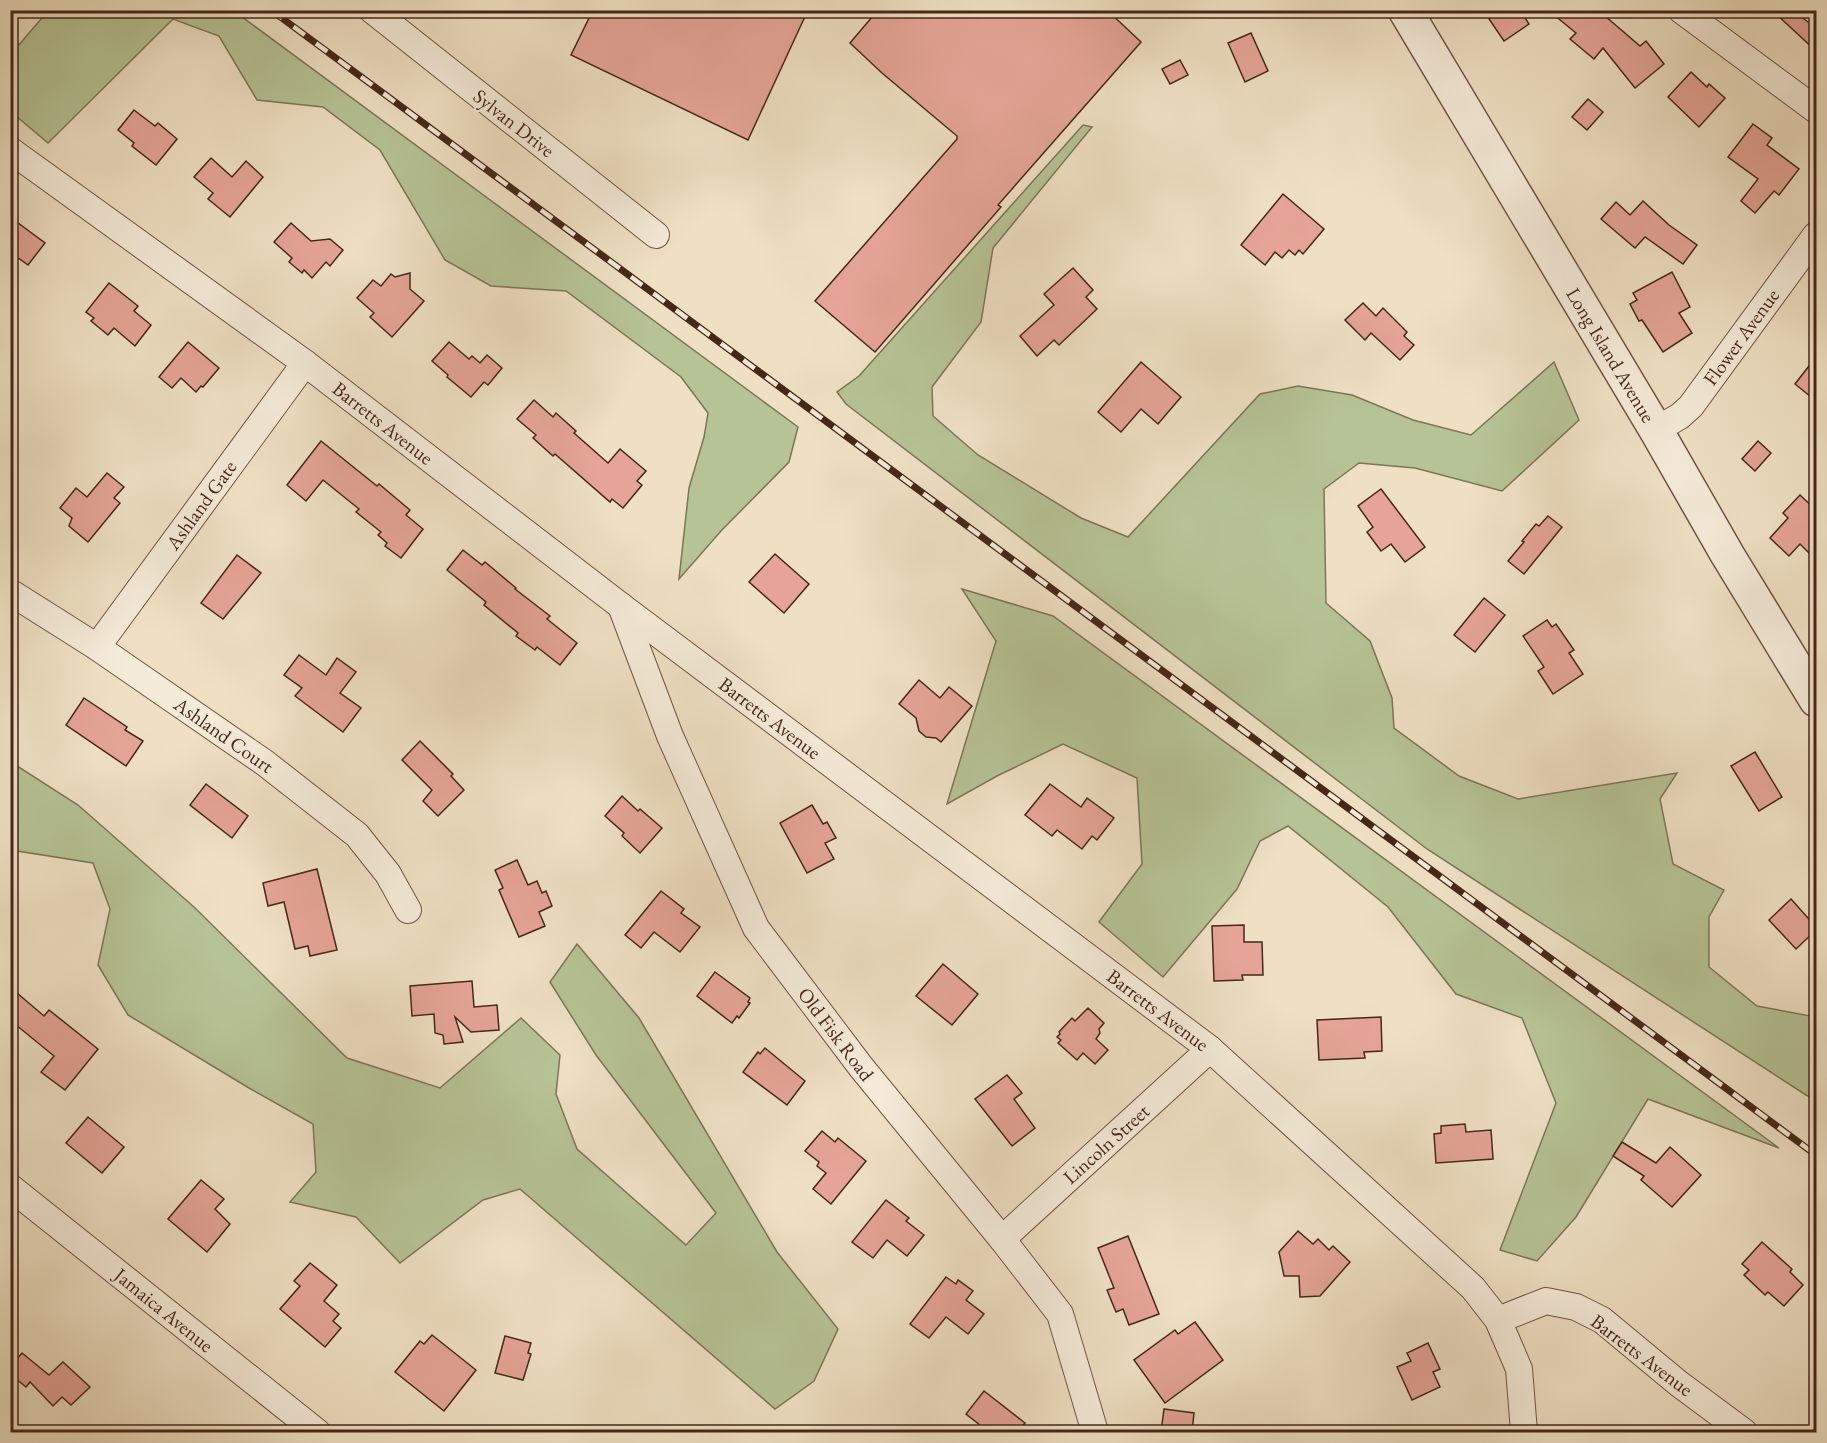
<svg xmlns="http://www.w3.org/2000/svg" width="1827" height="1443" viewBox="0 0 1827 1443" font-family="'EB Garamond',serif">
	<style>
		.green { fill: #b6c396; stroke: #7e7557; stroke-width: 1.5 }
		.building { fill: #e5a497; stroke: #462718; stroke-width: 1.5 }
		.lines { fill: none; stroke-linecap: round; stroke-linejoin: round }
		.minor-casing { stroke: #705543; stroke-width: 28 }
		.tertiary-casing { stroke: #705543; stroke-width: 36 }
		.minor { stroke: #f5ebd9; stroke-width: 26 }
		.tertiary { stroke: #f5ebd9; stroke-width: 33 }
		.rail-casing { stroke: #462718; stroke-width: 7 }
		.rail { stroke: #f5ebd9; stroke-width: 4.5; stroke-dasharray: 14; stroke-linecap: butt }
		.labels { text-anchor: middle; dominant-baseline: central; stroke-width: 4.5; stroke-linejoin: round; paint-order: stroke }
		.street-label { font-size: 20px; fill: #462718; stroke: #f5ebd9 }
	</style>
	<rect width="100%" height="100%" fill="#efe0c4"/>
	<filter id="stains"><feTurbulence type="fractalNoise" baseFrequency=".00333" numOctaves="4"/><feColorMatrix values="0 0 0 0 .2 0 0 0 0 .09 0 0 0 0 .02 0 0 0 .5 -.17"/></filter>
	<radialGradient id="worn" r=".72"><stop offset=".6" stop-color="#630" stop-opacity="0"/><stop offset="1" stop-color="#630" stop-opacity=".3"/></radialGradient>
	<g class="green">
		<polygon points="48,11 234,11 798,427 789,462 721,531 679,579 689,488 704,437 708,413 681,377 566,291 491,286 445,260 380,150 323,107 257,100 219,36 173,19 48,143 10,111 11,54"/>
		<polygon points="1083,125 1092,127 993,248 981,322 932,387 933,416 978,455 1081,518 1128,537 1260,394 1298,386 1352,395 1413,420 1471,435 1554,362 1579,420 1502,491 1415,468 1359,463 1324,489 1326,603 1370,641 1392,698 1394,728 1459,776 1518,799 1677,773 1660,799 1673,864 1724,890 1709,917 1709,967 1757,1006 1816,1017 1816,1100 1806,1095 1427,849 846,404 837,392 859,376"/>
		<polygon points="962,589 1053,616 1779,1148 1648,1099 1576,1217 1537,1261 1500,1250 1556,1103 1522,1018 1456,994 1388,907 1288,826 1260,841 1237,889 1163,977 1099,922 1142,864 1137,778 1063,744 997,776 947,804 996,641"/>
		<polygon points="11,762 78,805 194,907 347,1058 440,1088 521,1018 560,1055 556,1094 577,1149 686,1245 716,1213 596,1055 550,982 577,944 639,1018 777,1252 838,1329 814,1381 775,1409 520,1189 483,1200 400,1263 356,1217 290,1202 316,1172 313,1124 249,1088 128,1015 98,965 110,909 93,863 11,850"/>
	</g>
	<g class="building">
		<polygon points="593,10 808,10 748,140 571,55"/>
		<polygon points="878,10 1107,10 1141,42 998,205 1001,207 875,352 815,301 957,139 957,136 882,73 850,43"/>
		<polygon points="1502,10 1520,10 1529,24 1504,41 1489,19"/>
		<polygon points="1548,10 1598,10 1640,46 1646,41 1664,64 1635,88 1603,48 1594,59 1570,39 1576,33"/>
		<polygon points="1792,10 1816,28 1816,51 1773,11"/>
		<polygon points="1251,33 1268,71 1245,82 1228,43"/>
		<polygon points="1180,60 1188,75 1170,84 1162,69"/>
		<polygon points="1691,72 1707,87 1709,84 1725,98 1699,127 1668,97"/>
		<polygon points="1588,99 1603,112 1587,130 1572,117"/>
		<polygon points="134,110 155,126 158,123 177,139 156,165 132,146 134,143 118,130"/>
		<polygon points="1753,124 1772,138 1767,145 1799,169 1779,195 1774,191 1755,213 1741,201 1758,179 1728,157"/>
		<polygon points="211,158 232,177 246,161 263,177 230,217 208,199 213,193 194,177"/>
		<polygon points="1283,194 1324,229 1303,254 1299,250 1295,255 1289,250 1282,258 1275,252 1265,265 1241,245"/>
		<polygon points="1643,201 1669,225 1697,245 1683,264 1645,237 1635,248 1601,219 1616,202 1630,215"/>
		<polygon points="10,217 45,243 28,265 10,252"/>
		<polygon points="291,223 311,241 330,239 343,250 330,266 326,262 312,278 304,270 302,273 289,262 292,258 274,242"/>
		<polygon points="1073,268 1093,290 1086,297 1097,309 1059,345 1054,340 1037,356 1020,336 1054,305 1044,294"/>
		<polygon points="1672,272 1690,307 1679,313 1692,333 1663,352 1642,320 1639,321 1630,304 1637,300 1633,293"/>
		<polygon points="410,273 410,289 424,301 392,337 370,317 374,313 357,298 373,280 381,286 391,274 395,277"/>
		<polygon points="109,283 138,306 134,311 151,325 135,346 114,328 108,335 91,321 94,318 86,312"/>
		<polygon points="1363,303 1376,316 1383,308 1407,332 1404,336 1414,345 1400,360 1371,333 1365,340 1345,320"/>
		<polygon points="188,342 219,368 203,387 201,386 196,392 181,378 172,388 159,377"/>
		<polygon points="449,342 469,359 472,356 480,363 487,355 502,368 488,385 484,382 471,397 447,377 448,375 432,361"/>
		<polygon points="1816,357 1816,401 1795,384"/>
		<polygon points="1141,362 1181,397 1158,424 1141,409 1121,432 1098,412"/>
		<polygon points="534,400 553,417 556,413 576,431 574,433 608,463 620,449 646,471 637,481 642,485 623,508 612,499 610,502 555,454 553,456 533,438 536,435 517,419"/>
		<polygon points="321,441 377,486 379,484 410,510 406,515 423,529 401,558 385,546 387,543 378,535 381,532 356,512 359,509 323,480 306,501 287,485"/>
		<polygon points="1758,441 1771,453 1755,471 1742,459"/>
		<polygon points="107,473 124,487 114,498 120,503 88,542 69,526 72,518 60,508 76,488 87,497"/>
		<polygon points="1381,489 1425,547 1405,562 1391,544 1381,551 1367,532 1373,527 1358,506"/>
		<polygon points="1800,495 1816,510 1816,560 1800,544 1789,556 1770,538 1788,518 1783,513"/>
		<polygon points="1548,516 1562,527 1524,574 1508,561 1524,542 1522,541 1536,524 1539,526"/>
		<polygon points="463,550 482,565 485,562 516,588 515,589 550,616 547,619 577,643 560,665 537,647 535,650 516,636 518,633 484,605 486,602 447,570"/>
		<polygon points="775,554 809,584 784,613 749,582"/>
		<polygon points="237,555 261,573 223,619 201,603"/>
		<polygon points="1484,598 1505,615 1475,652 1454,635"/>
		<polygon points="1547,620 1552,627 1556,624 1574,650 1569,653 1583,674 1553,694 1538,671 1544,667 1523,636"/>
		<polygon points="299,655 326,675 337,658 356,672 340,693 361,708 343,732 295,696 302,688 284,675"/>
		<polygon points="919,680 940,698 949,687 972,706 941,742 936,738 926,737 919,731 916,718 899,704"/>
		<polygon points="84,698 127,727 125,730 143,741 126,766 66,725"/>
		<polygon points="420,741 453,774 451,776 464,790 438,816 423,801 432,790 402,760"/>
		<polygon points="1755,752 1782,797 1759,811 1731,766"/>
		<polygon points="206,784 248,816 232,838 190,805"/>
		<polygon points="1050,784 1081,807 1087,798 1114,818 1097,840 1092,836 1082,849 1057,830 1052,836 1025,815"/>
		<polygon points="622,796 638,811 640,809 662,828 640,853 622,836 624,833 605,816"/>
		<polygon points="812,805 823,824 827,822 836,838 825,843 834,859 807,873 780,823"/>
		<polygon points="517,860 528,885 537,881 542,893 546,891 552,906 539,912 545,926 519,937 499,890 503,888 495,870"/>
		<polygon points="317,869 337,950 310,956 308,946 295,949 284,902 268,906 263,883"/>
		<polygon points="661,891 684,909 681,913 700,927 680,952 654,932 641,948 625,935"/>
		<polygon points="1791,899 1816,927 1816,930 1796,949 1769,920"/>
		<polygon points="1244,925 1244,942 1262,942 1263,975 1242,975 1243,980 1214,981 1212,926"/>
		<polygon points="943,964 978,994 952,1025 916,996"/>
		<polygon points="715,972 750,998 748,1002 750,1003 739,1018 737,1016 732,1023 697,996"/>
		<polygon points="472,981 474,1007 497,1005 499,1030 471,1032 455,1017 463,1042 444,1044 443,1035 435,1033 434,1014 412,1016 410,986"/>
		<polygon points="10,987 44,1016 49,1010 98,1049 65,1090 41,1072 54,1056 10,1020"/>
		<polygon points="1088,1008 1104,1023 1099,1029 1100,1033 1096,1039 1108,1050 1095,1064 1083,1053 1077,1060 1058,1043 1061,1040 1057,1037 1060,1034 1059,1032 1072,1018 1075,1021"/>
		<polygon points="1381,1017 1382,1051 1364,1052 1365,1058 1319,1060 1317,1020"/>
		<polygon points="765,1048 805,1081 787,1105 743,1072 758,1052 760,1054"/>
		<polygon points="1007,1075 1022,1093 1014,1099 1035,1128 1012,1146 975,1099"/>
		<polygon points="88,1117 124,1147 102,1173 66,1143"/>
		<polygon points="1465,1124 1466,1132 1491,1130 1493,1159 1436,1163 1434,1134 1441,1133 1441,1126"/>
		<polygon points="822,1131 835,1142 838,1138 866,1161 831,1204 813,1189 826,1173 817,1166 819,1162 805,1151"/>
		<polygon points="1622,1142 1656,1163 1670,1147 1701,1175 1672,1207 1641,1180 1644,1176 1613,1156"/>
		<polygon points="201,1180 224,1199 215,1209 230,1224 207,1252 168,1219"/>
		<polygon points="886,1200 909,1218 906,1221 924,1235 907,1256 887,1240 873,1258 852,1242"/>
		<polygon points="1298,1231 1313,1244 1318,1239 1329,1250 1333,1246 1350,1262 1320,1296 1300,1297 1299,1276 1284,1276 1279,1252"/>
		<polygon points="1128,1236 1159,1314 1129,1325 1123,1309 1116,1312 1107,1290 1114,1288 1098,1248"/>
		<polygon points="1762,1242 1792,1269 1790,1272 1803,1285 1784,1306 1768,1292 1765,1295 1744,1275 1749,1270 1742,1264"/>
		<polygon points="310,1263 337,1285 324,1301 339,1314 333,1321 341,1328 325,1347 280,1309 300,1286 294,1281"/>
		<polygon points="946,1277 956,1284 958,1280 973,1291 966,1300 984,1314 968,1334 946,1317 929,1338 910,1324"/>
		<polygon points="1195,1322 1223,1360 1165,1403 1134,1360 1175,1330 1178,1334"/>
		<polygon points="432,1335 476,1370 444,1411 395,1372 420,1341 424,1344"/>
		<polygon points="505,1336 531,1343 528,1353 531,1354 523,1380 495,1373"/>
		<polygon points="1428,1343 1440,1369 1433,1372 1440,1387 1412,1400 1397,1367 1411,1361 1407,1353"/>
		<polygon points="22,1353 49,1375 63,1362 90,1387 71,1405 62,1397 53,1406 30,1382 26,1387 10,1374 10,1367"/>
		<polygon points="984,1391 1025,1423 1017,1432 989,1432 966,1414"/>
		<polygon points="1164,1409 1194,1413 1192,1432 1161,1432"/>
	</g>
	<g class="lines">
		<g class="minor-casing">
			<g id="minor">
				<polyline points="372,10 656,235"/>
				<polyline points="1681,10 1816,110"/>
				<polyline points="10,150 305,363 621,606 1210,1049 1473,1288 1498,1320 1519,1369 1524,1432"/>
				<polyline points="1656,430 1680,416 1691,406 1816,235"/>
				<polyline points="10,592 97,647 265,763 357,835 388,874 408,910"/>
				<polyline points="621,606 670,736 756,928 861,1067 1002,1239 1060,1314 1095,1432"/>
				<polyline points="97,647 305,363"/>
				<polyline points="10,1187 317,1432"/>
				<polyline points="1002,1239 1210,1049"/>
				<polyline points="1498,1320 1546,1301 1576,1307 1602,1320 1678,1383 1744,1432"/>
			</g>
		</g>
		<g class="tertiary-casing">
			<polyline id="tertiary" points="1405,10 1656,430 1727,554 1816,700"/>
		</g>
		<use href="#minor" class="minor"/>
		<use href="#tertiary" class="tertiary"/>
		<g class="rail-casing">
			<polyline id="rail" points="271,10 1816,1155"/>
		</g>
		<use href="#rail" class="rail"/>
	</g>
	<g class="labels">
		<g class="street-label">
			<text transform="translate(514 123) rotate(38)">Sylvan Drive</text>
			<text transform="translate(1741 337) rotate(-54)">Flower Avenue</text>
			<text transform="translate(1611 355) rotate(59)">Long Island Avenue</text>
			<text transform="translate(383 423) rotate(38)">Barretts Avenue</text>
			<text transform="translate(201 505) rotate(-54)">Ashland Gate</text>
			<text transform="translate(770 718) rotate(37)">Barretts Avenue</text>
			<text transform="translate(224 735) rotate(35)">Ashland Court</text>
			<text transform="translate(1158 1010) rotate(37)">Barretts Avenue</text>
			<text transform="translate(836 1034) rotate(53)">Old Fisk Road</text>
			<text transform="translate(1106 1144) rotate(-42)">Lincoln Street</text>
			<text transform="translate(164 1310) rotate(39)">Jamaica Avenue</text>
			<text transform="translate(1642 1355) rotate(37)">Barretts Avenue</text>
		</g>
	</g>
	<rect width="1827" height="1443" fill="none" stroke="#efe0c4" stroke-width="36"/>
	<rect x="12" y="12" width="1803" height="1419" fill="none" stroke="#462718" stroke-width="3"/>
	<rect x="18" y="18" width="1791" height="1407" fill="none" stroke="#462718" stroke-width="1.5"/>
	<rect width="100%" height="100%" filter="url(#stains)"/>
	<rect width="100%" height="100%" fill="url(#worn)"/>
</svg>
